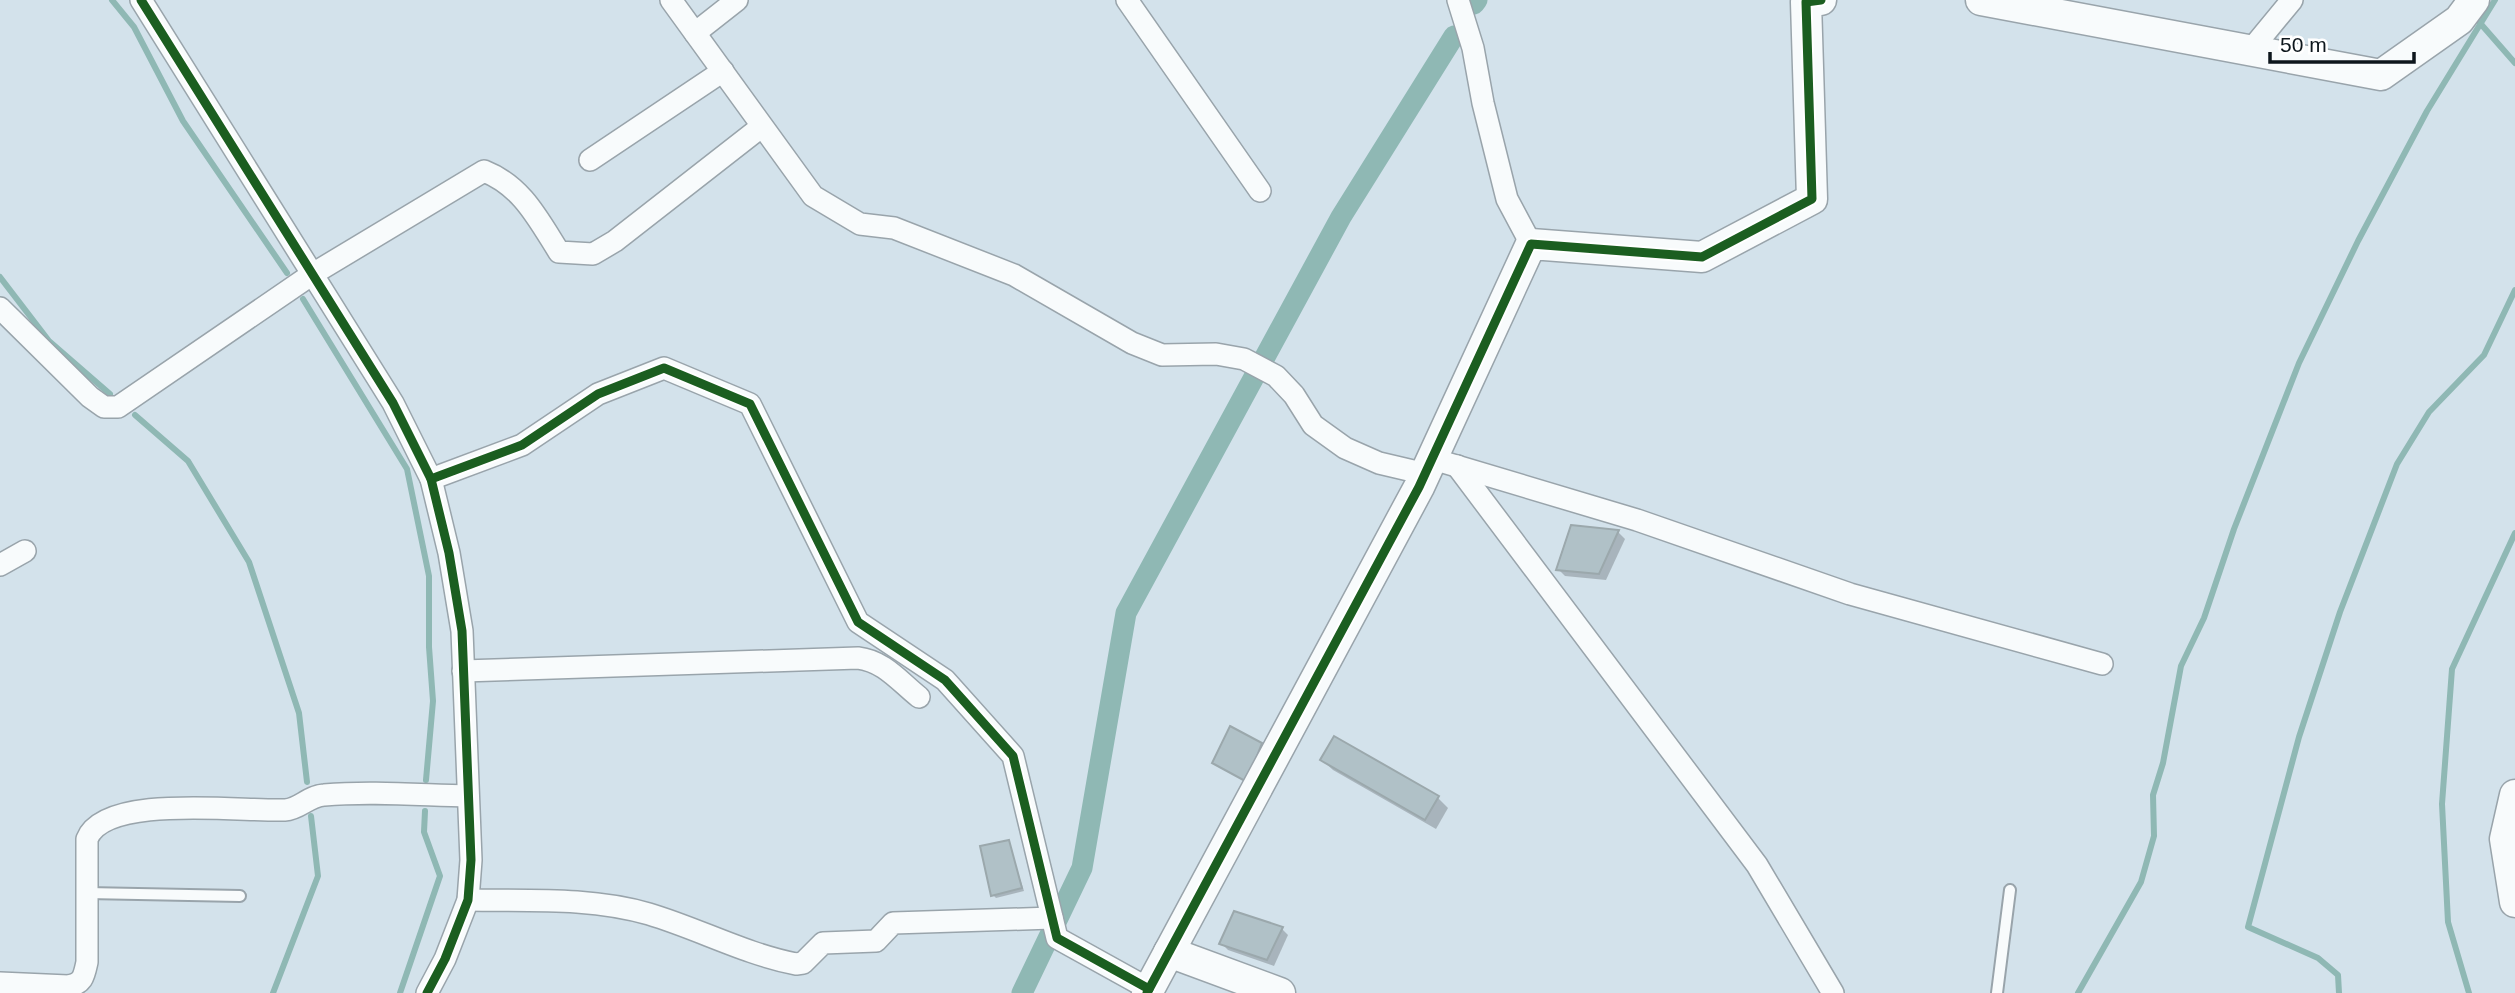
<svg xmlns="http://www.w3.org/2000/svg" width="2515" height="993" viewBox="0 0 2515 993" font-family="Helvetica,sans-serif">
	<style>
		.shadow { fill: #0003 }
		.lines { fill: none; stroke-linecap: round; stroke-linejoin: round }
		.stream { stroke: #8fb8b4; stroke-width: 6 }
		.canal { stroke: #8fb8b4; stroke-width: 21 }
		.building { fill: #b0c1c7; stroke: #9ba8ac; stroke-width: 2 }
		.lane-casing { stroke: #99a4ab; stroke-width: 14 }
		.street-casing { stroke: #99a4ab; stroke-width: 24 }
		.secondary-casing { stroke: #99a4ab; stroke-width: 33 }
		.lane { stroke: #f8fbfc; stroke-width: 10 }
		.street { stroke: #f8fbfc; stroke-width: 21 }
		.secondary { stroke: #f8fbfc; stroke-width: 30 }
		.cycleway-casing { stroke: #fff; stroke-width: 13 }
		.cycleway { stroke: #1b5e20; stroke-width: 9 }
	</style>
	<rect width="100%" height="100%" fill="#d3e2eb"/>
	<g class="shadow">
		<polygon points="1572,527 1618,532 1625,539 1606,580 1565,576 1558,569"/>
		<polygon points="1261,745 1268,752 1254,787 1214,762"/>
		<polygon points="1322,760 1437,797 1448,808 1436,829 1333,770"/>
		<polygon points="1008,842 1024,891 996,898 993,895"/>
		<polygon points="1282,929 1288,935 1274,966 1228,950 1221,943"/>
	</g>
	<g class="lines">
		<g class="stream">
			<polyline points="112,0 134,27 183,121 287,273"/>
			<polyline points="2480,23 2515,63"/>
			<polyline points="0,277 49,341 110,394"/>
			<polyline points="303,299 407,469 429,576 429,647 433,701 426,780"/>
			<polyline points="135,415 188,461 249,562 299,713 307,782"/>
			<polyline points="273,993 318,876 311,816"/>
			<polyline points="400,993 440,876 424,832 425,811"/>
			<polyline points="2078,993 2141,882 2154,836 2153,795 2163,763 2181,666 2204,618 2234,529 2299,363 2358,241 2427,111 2495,0"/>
			<polyline points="2339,993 2338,975 2318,958 2248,927 2299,737 2340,612 2397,464 2429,412 2484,355 2515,290"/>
			<polyline points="2469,993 2448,922 2442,804 2452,669 2515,533"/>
		</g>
		<g class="canal">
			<polyline points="1474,4 1477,0"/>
			<polyline points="1022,993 1082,868 1126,613 1341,217 1454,36"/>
		</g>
	</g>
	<g class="building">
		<polygon points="1571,525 1619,530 1599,574 1556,570"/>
		<polygon points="1230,726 1262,743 1247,782 1212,763"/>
		<polygon points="1334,736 1439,796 1425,820 1320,760"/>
		<polygon points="1009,840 1022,888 991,896 980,846"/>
		<polygon points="1234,911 1283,927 1267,960 1219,944"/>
	</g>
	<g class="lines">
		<g class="lane-casing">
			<g id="lane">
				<polyline points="87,893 240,896"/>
				<polyline points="1997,993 2010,890"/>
			</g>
		</g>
		<g class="street-casing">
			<g id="street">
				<polyline points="141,0 393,403 431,479 449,553 462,631 471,860 468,900 445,959 427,993"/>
				<polyline points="671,0 813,196 860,224 894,228 1014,275 1132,343 1162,355 1216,354 1244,359 1276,376 1294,395 1313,425 1345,448 1379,463 1413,471 1423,478"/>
				<polyline points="1127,0 1260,191"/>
				<polyline points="1458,0 1473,48 1483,103 1507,199 1531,244"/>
				<polyline points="695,33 737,0"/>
				<polyline points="2250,51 2292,0"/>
				<polyline points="590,160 723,71"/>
				<path d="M 0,308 L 90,397 L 104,407 L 118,407 L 311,275 L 484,171 C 522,186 538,219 559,252 L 593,254 L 615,241 L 761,127"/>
				<polyline points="1433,459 1637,520 1850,594 2102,664"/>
				<polyline points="1457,466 1757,865 1833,993"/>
				<polyline points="431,479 522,445 598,394 664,368 750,404 858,622 945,680 1013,756 1057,938 1149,989"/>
				<polyline points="0,565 25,551"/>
				<path d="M 463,671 L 858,658 C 884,661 899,681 919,697"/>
				<path d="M 468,900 C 528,901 591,897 649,914 C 699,929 745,954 796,964 L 803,963 L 823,943 L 876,941 L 893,923 L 1052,918"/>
				<path d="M 0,983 L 68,986 C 83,984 84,976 87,962 L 87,839 C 105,793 242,812 285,810 C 300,809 308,796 324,795 C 371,791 420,795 468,796"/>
			</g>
		</g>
		<g class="secondary-casing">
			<g id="secondary">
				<polyline points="1981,0 2381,75 2459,20 2474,0"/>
				<polyline points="2515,795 2505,839 2515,902"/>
				<polyline points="1169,952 1280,993"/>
				<polyline points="1147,993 1419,487 1531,244 1702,257 1812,199 1806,2 1821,0"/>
			</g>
		</g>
		<use href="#lane" class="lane"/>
		<use href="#street" class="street"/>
		<use href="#secondary" class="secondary"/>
		<g class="cycleway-casing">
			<g id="cycleway">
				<polyline points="141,0 393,403 431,479 449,553 462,631 471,860 468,900 445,959 427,993"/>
				<polyline points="431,479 522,445 598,394 664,368 750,404 858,622 945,680 1013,756 1057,938 1149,989"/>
				<polyline points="1147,993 1419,487 1531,244 1702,257 1812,199 1806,2 1821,0"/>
			</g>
		</g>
		<use href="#cycleway" class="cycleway"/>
	</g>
	<path d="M2270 52v10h144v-10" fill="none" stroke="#0d161c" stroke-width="3.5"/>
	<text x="2280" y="52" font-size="21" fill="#0d161c" stroke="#ffffff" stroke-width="5" paint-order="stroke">50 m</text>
</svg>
